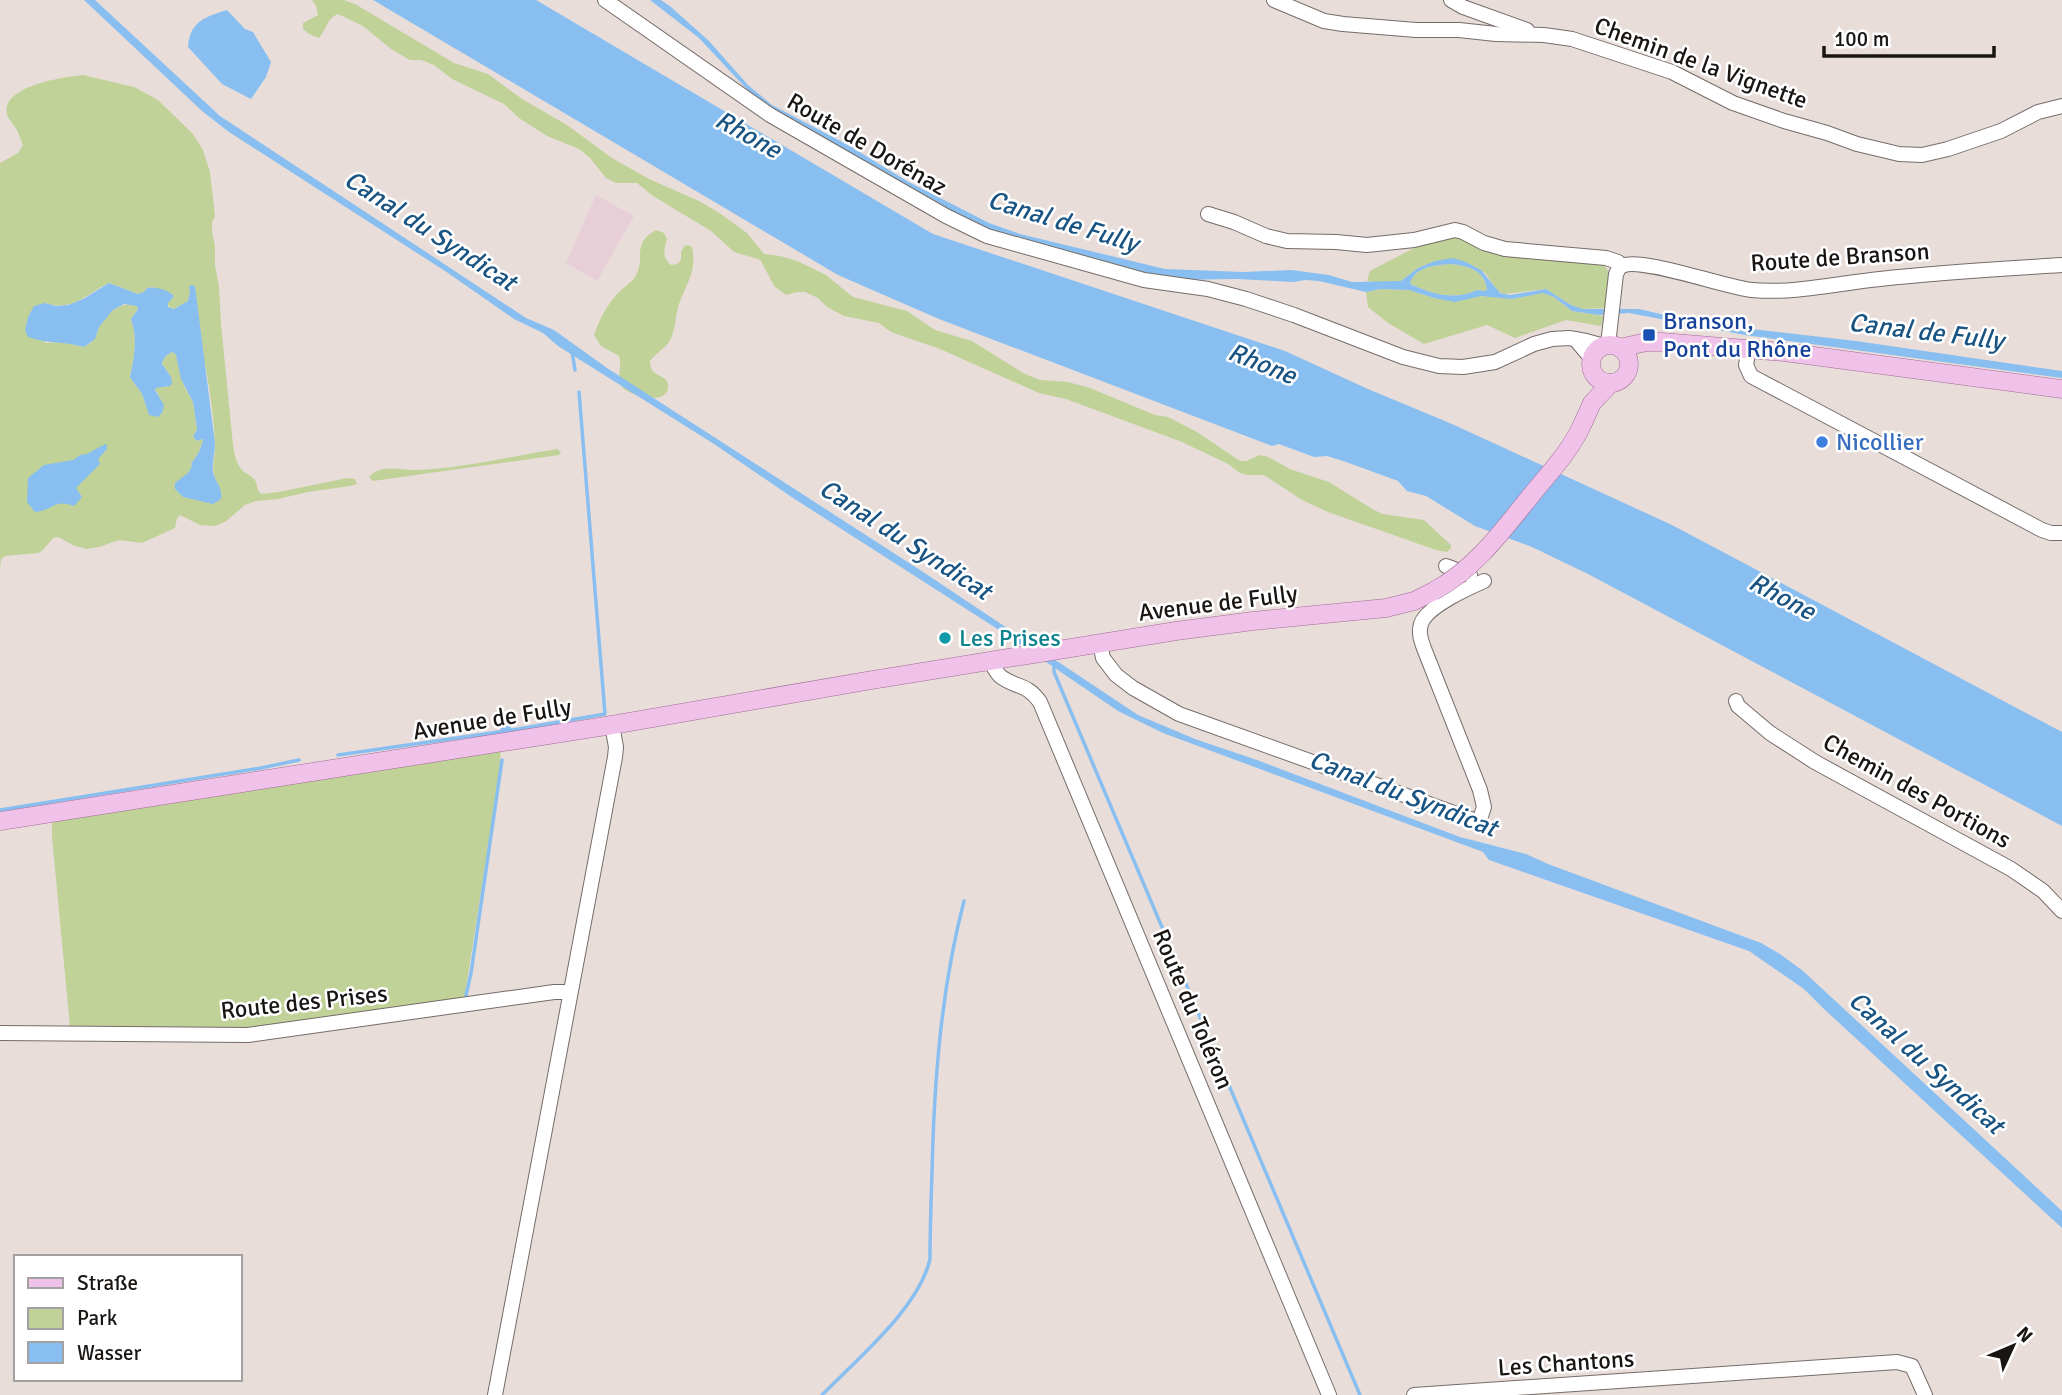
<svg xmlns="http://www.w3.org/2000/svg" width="2062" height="1395" viewBox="0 0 2062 1395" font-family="Signika,sans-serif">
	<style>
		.industrial { fill: #e8cfd7 }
		.green { fill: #c0d298; fill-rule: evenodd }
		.water { fill: #88bff0; fill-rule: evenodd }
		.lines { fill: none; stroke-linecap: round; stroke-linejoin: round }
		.stream { stroke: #88bff0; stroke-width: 3.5 }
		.canal { stroke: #88bff0; stroke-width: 12 }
		.minor-casing { stroke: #756c68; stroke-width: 16 }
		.major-casing { stroke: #9f6b95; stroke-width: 19 }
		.minor { stroke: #fff; stroke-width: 14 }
		.major { stroke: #f1c2e9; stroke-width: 18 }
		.major-bridge-casing { stroke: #9f6b95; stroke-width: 19; stroke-linecap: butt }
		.major-bridge { stroke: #f1c2e9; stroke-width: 18 }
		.transit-dot { fill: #1a4fb4; stroke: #fff; stroke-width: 2.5 }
		.shop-dot { fill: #3f7fe0; stroke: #fff; stroke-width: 2.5 }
		.culture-dot { fill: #0f9aa8; stroke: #fff; stroke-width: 2.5 }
		.labels { text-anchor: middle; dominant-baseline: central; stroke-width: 5; stroke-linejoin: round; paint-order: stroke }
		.street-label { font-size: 24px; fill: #181513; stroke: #fff }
		.transit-label { font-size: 24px; fill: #164399; stroke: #fff; text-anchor: start }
		.shop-label { font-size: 24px; fill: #366cbe; stroke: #fff; text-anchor: start }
		.culture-label { font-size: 24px; fill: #0d838f; stroke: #fff; text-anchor: start }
		.water-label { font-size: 26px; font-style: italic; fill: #195482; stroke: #fff }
	</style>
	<rect width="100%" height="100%" fill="#e9ddda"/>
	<polygon class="industrial" points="596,195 634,216 597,281 566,263"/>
	<g class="green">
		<path d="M 312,0 L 344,0 L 355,4 L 454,63 L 488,74 L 522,99 L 567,125 L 612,158 L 649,179 L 699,201 L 721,214 L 747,233 L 764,254 L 780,256 L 797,261 L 826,275 L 853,297 L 907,311 L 935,330 L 972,341 L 1023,373 L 1040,380 L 1068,382 L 1090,388 L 1155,415 L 1168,417 L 1197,432 L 1240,461 L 1246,461 L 1260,455 L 1268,457 L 1290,469 L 1329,482 L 1374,510 L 1383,514 L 1424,520 L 1451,545 L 1451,548 L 1447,552 L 1436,550 L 1328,512 L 1302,500 L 1264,475 L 1248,475 L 1240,473 L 1228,464 L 1182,442 L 1066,399 L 1039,393 L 940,349 L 891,332 L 879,323 L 844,316 L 827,307 L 818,298 L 805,292 L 797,292 L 786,295 L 774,286 L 761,261 L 758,259 L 734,252 L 711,231 L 653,196 L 637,183 L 616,183 L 606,178 L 590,158 L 579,149 L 547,136 L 519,118 L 504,104 L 452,79 L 434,65 L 421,60 L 410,60 L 391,49 L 363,26 L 338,14 C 326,19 327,29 319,38 L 309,34 L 303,29 L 303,23 L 318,15 L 316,6 Z"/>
		<path d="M 83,75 L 134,87 L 158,100 L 193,134 L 203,150 L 210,172 L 215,216 L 212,222 L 212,231 L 215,247 L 215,265 L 219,287 L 221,324 L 233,445 C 235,455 236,465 244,472 C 247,474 252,476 254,479 C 258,484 256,489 261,494 L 279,492 L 347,478 L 355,479 L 357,484 L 350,486 L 308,492 L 278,499 L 256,501 L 245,505 L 225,522 L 215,526 L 200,525 L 180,515 L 177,518 L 175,528 L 142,543 L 119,540 L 99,547 L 87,549 L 75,546 L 58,537 L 53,538 L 43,550 L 38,553 L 5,556 L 1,559 L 0,571 L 0,163 L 18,153 L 23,145 C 21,140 19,135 17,130 C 14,125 9,120 7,115 C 0,86 63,77 83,75 ZM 109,283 L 138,294 L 144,292 L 147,288 L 153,287 L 168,303 L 169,307 L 174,309 L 188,301 L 190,292 C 200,341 213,392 215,443 C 216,459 209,470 218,485 L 198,500 L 183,497 L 188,473 L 192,466 L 191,464 L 199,452 L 203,441 L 202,439 L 197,441 L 193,437 L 197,429 L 193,402 L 184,386 L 176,355 L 173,352 C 167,354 163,358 162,364 L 171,377 L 170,386 L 156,388 L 155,390 L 159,395 L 149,415 L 142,394 L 130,377 C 134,358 138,338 131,319 L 138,308 L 137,306 C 122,300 108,312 100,325 C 97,330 97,336 93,340 C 91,343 87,345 84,347 L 62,342 L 45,343 L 45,303 C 74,312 85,294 109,283 Z"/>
		<path d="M 656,230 L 664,233 L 667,239 C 664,249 662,258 671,265 L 677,264 L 681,260 L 681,252 L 684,246 L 688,245 L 692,247 C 697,272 687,282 679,304 C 675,316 676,331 669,342 C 664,349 655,354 650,361 C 650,379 667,373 668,385 C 670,406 632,397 623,388 C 615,378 623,367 619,356 L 601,346 L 594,335 C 600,318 607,305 619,292 C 624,287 631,283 635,277 C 647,257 630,245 656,230 Z"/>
		<polygon points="1455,236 1603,262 1609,273 1605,308 1583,309 1571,305 1546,289 1504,294 1497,291 1486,274 1474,266 1435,261 1418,268 1401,281 1384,283 1367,281 1370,271 1433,238"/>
		<path d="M 1451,264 C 1468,266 1485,270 1487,290 L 1485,291 L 1477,290 C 1455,301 1432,294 1410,284 C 1414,267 1435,265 1451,264 Z"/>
		<polygon points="1381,289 1409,290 1434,298 1488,296 1512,299 1543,293 1554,297 1572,311 1604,316 1601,326 1566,320 1515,338 1487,325 1424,344 1388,323 1368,307 1366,292"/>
		<path d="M 557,449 L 561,452 L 559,455 L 373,481 L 369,477 C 380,464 401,470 415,470 C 462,469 511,456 557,449 Z"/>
		<polygon points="501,750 499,777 465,994 462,998 258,1029 70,1027 52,837 52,823 55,819"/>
	</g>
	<g class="water">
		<polygon points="84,0 95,0 220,116 526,318 554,330 607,368 920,570 1138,715 1195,739 1257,760 1460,837 1526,854 1548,864 1761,943 1780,954 1803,971 2062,1211 2062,1228 1824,1009 1804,989 1749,951 1492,861 1489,860 1483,852 1163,733 1118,711 999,630 790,496 714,444 558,346 543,333 514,319 448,273 229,132 202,111"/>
		<polygon points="373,0 536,0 933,234 1285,351 1368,389 1452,424 1672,525 2062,732 2062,826 1588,574 1532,547 1475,526 1426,496 1407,491 1398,481 1346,462 1327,456 1314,457 1279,444 1272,446 939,319 838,275"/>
		<path d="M 650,0 L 661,0 L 671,7 L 709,41 L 748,85 L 772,105 L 848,145 L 907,181 L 989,223 L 1020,234 L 1165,269 L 1243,272 L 1291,270 L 1329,275 L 1352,282 L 1401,281 L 1418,268 L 1435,261 L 1453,258 L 1466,262 L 1481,270 L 1500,293 L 1510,295 L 1546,289 L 1571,305 L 1583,309 L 1639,309 L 1699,323 L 1856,341 L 2055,370 L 2062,371 L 2062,378 L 1745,335 L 1629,313 L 1598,315 L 1572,311 L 1554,297 L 1543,293 L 1512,299 L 1481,296 L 1455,302 L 1434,298 L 1409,290 L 1381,289 L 1366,292 L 1319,281 L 1305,280 L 1294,282 L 1236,279 L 1168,280 L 990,232 L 852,157 L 756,99 L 699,38 ZM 1451,264 C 1468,266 1485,270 1487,290 L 1484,291 L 1477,290 C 1455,301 1432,294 1410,284 C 1414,267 1435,265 1451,264 Z"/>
		<path d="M 227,10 L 245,29 L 253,32 L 271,62 L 266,77 L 251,99 L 222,84 L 188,47 C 190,21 205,17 227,10 Z"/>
		<path d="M 109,283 L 138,294 L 144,292 L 147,288 C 156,287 167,289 174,296 L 168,303 L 168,307 L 174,309 L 188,301 L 190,292 L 189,287 L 191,285 L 195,286 L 215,443 C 215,453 212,463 213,472 C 215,482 223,488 221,499 L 213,504 L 183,497 L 175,489 L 175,483 L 188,473 L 192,466 L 191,464 L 199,452 L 203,441 L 202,439 L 197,441 L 193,437 L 197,429 L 193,402 L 181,379 L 176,355 L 173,352 C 167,354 163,358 162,364 L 171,377 L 172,383 L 170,386 L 156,388 L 155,390 L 164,405 L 162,413 L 158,417 L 149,415 L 142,394 L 130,377 C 134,358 138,338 131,319 L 138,309 L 137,306 L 124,304 L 113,310 L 99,327 L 95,339 L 84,347 C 64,341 48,344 28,337 L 25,330 L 28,317 L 34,306 L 45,303 L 56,306 L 68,305 L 83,299 Z"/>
		<path d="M 105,444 L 107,445 L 107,449 L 98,459 L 100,464 L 76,488 L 82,497 L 74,506 C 53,498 53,511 35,512 L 27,502 L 28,478 L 44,465 L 73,460 L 80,455 L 87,454 Z"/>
	</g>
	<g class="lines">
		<g class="stream">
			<polyline points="572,351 575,370"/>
			<polyline points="1054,664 1054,672 1360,1395"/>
			<polyline points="338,755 506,731 605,714 579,392"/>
			<polyline points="0,810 261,768 299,760"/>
			<polyline points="465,1000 471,973 502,760"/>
			<path d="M 822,1395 C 857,1359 919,1308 930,1259 C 930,1230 931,1202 932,1173 C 934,1082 941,989 964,901"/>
		</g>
		<polyline class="canal" points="506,732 506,731"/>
		<g class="minor-casing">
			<g id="minor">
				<polyline points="605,0 770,115 946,216 987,236 1144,280 1208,289 1246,299 1294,315 1403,357 1439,366 1463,367 1495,362 1534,344 1552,339 1569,338 1586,341 1604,346"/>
				<polyline points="1274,0 1324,21 1343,24 1416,30 1459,30 1496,34 1544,35 1572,39 1672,72 1733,103 1784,121 1827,133 1857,144 1899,154 1922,155 1948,149 2001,131 2038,112 2062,106"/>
				<polyline points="1451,0 1463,7 1527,30"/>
				<polyline points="1208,214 1234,222 1266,236 1287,241 1336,242 1367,245 1414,240 1455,230 1463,232 1484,243 1505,249 1606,258 1618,262 1621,266"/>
				<polyline points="1575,339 1592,359"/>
				<path d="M 1608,345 L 1616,274 C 1618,271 1618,268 1622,266 C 1639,256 1728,288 1752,290 C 1794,294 1839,283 1880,279 C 1941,272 2001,269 2062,265"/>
				<polyline points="1749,348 1746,365 1751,376 2042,530 2051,533 2062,533"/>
				<polyline points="1446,566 1470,575"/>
				<path d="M 1100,643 L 1103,658 L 1116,675 L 1133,688 L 1179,714 L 1479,822 L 1484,807 L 1480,790 L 1425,651 C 1422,643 1418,634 1421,624 C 1426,607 1468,588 1484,581"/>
				<path d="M 990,661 C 993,666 996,672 1000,676 C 1015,688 1027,683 1040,702 L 1329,1395"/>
				<polyline points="1736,701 1738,706 1770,733 1815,762 2011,869 2043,891 2062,911"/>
				<polyline points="0,1033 248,1035 554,992 570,992"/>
				<polyline points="495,1395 615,757 616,747 612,725"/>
				<polyline points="1414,1395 1897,1362 1912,1366 1925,1395"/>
			</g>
		</g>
		<g class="major-casing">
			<g id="major">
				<circle cx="1610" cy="364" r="19"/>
				<polyline points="1620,348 1646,342 1662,342 1784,352 2062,389"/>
				<polyline points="1583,423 1592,403 1611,383"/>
				<polyline points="0,821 612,725 866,681 1176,631 1253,621 1386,608 1414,601 1434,591"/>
			</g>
		</g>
		<use href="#minor" class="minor"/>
		<use href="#major" class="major"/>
		<g class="major-bridge-casing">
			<path id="major-bridge" d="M 1434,591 C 1476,568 1503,530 1533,493 C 1551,471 1571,450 1583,423"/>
		</g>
		<use href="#major-bridge" class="major-bridge"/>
	</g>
	<rect class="transit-dot" x="1642" y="328" width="14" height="14" rx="3.5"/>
	<circle class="shop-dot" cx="1822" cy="442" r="7"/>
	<circle class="culture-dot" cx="945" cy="638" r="7"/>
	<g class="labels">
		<g class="street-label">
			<text transform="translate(1701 63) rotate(20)">Chemin de la Vignette</text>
			<text transform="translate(867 144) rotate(30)">Route de Dorénaz</text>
			<text transform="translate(1840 257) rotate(-4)">Route de Branson</text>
			<text transform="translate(1218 603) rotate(-7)">Avenue de Fully</text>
			<text transform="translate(492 719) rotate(-9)">Avenue de Fully</text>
			<text transform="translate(1917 791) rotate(29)">Chemin des Portions</text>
			<text transform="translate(304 1002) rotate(-6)">Route des Prises</text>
			<text transform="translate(1193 1009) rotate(67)">Route du Toléron</text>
			<text transform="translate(1566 1363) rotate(-4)">Les Chantons</text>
		</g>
		<g class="transit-label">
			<text x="1663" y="321">Branson,<tspan x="1663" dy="28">Pont du Rhône</tspan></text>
		</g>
		<g class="shop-label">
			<text x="1836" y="442">Nicollier</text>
		</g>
		<g class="culture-label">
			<text x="959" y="638">Les Prises</text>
		</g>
		<g class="water-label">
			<text transform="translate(748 135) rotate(29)">Rhone</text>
			<text transform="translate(1063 222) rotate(17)">Canal de Fully</text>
			<text transform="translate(430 231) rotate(33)">Canal du Syndicat</text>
			<text transform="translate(1926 332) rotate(7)">Canal de Fully</text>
			<text transform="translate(1262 364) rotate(22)">Rhone</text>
			<text transform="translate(905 540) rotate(33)">Canal du Syndicat</text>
			<text transform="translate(1782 597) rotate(28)">Rhone</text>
			<text transform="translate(1403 794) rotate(21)">Canal du Syndicat</text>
			<text transform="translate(1926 1063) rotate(42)">Canal du Syndicat</text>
		</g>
	</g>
	<rect x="14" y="1255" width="228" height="126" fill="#ffffff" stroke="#a3a1a1" stroke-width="2"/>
	<rect x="28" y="1278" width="35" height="10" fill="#f1c2e9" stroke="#a3a1a1" stroke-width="2"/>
	<text x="77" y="1290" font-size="21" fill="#181513">Straße</text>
	<rect x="28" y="1308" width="35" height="21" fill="#c0d298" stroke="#a3a1a1" stroke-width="2"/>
	<text x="77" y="1325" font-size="21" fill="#181513">Park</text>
	<rect x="28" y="1342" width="35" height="21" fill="#88bff0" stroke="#a3a1a1" stroke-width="2"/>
	<text x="77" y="1360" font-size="21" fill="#181513">Wasser</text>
	<g transform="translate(2013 1346) rotate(46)" stroke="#ffffff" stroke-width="5" paint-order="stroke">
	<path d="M0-5L12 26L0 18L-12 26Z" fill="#181513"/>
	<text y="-10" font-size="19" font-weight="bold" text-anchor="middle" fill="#181513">N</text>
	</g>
	<path d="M1824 46v10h170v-10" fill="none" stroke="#181513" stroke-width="3.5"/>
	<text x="1834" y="46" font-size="21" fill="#181513" stroke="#ffffff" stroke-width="5" paint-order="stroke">100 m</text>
</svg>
